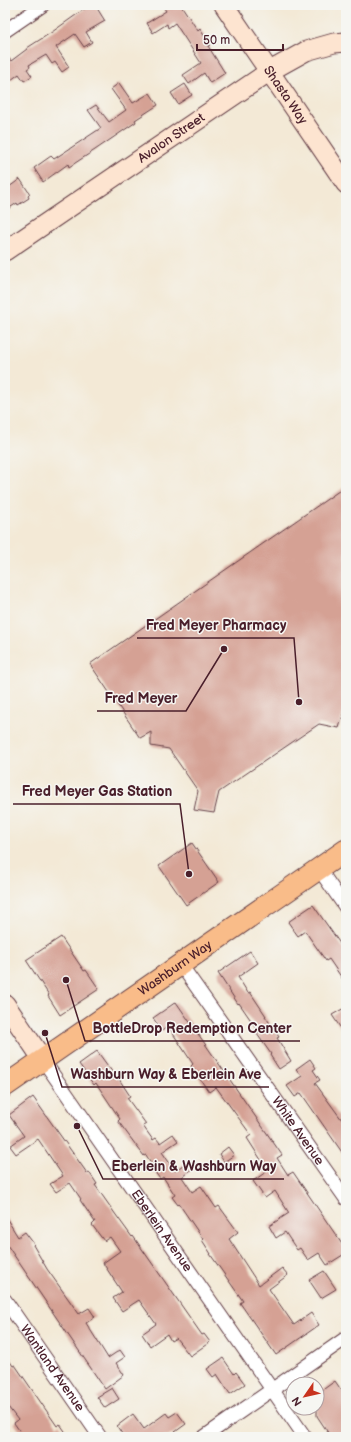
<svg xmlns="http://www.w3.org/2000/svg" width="351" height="1442" viewBox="0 0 351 1442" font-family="'Balsamiq Sans',sans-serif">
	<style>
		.building { fill: #d5a194 }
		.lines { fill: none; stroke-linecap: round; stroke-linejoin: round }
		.street-casing { stroke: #633d45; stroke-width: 15 }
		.secondary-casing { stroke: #633d45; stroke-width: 21 }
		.primary-casing { stroke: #633d45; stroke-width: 23 }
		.street { stroke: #fff; stroke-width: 13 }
		.secondary { stroke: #fde4d0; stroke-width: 19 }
		.primary { stroke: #f9bc89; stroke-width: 21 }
		.labels { text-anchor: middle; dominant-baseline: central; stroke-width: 3; stroke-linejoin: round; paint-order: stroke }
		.street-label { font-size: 13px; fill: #4a1f2b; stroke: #f6f6f2 }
		.leader { fill: none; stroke: #4a1f2b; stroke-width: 1.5 }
		.callout-dot { fill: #4a1f2b; stroke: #f6f6f2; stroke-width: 1.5 }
		.callout-label { font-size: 14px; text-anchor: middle; font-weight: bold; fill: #4a1f2b; stroke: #f6f6f2; stroke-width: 3; stroke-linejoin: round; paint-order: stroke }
	</style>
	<rect width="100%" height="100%" fill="#f6f6f2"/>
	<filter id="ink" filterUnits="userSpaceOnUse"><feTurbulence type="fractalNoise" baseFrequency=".025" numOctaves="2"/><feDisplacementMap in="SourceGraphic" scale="8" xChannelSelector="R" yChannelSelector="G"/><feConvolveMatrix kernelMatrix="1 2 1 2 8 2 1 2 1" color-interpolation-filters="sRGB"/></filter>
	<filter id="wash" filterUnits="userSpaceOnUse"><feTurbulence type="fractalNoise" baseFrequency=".012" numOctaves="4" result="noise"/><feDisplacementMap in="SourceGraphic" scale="16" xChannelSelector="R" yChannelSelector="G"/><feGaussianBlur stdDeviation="0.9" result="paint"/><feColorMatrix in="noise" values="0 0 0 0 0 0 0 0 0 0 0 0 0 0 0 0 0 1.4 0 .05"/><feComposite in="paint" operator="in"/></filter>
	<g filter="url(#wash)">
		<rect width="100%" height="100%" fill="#f3e9d6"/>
		<g id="blocks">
			<g class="building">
				<polygon points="90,5 95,5 105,21 86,32 92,42 84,47 75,34 56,47 69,67 62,72 55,62 52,64 46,55 29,65 30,67 27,69 32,76 24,81 19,74 11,80 5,71 5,53 11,61 27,49 27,48 52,32"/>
				<polygon points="162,5 181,5 198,31 200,29 210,45 208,46 225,73 210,83 204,73 189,84 183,75 201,63 175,23 168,28 167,24 153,33 147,23 166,11"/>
				<polygon points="119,83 133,103 150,93 158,105 135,120 136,122 95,150 69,167 68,164 43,182 34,168 51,156 54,159 101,128 88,110 96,105 109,122 126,110 111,89"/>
				<polygon points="185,84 192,95 178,104 171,93"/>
				<polygon points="20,179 30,194 28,196 29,198 18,205 17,203 5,211 5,190"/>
				<polygon points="346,486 346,705 339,728 319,724 219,792 214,813 194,810 198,791 169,749 151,746 151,732 140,738 90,664"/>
				<polygon points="192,843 219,882 186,905 159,866"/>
				<polygon points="313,905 346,952 346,984 329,959 326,961 305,931 298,936 288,922"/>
				<polygon points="61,937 84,971 86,970 99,989 60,1015 48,996 49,995 26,960"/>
				<polygon points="250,951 258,963 238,977 248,993 250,992 266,1016 265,1016 279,1037 277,1038 291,1061 279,1069 270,1055 271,1054 257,1034 259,1032 239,1003 238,1004 218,973"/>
				<polygon points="176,1002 282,1155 277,1158 288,1175 293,1172 346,1250 346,1253 327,1265 319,1253 308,1260 300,1248 297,1250 285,1232 276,1238 269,1226 289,1213 275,1191 265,1198 253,1181 266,1172 261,1164 263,1163 247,1138 251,1135 216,1087 209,1092 191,1066 193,1064 168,1026 162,1031 153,1018"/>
				<polygon points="346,1007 346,1036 332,1015"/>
				<polygon points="97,1051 116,1077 117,1076 130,1096 127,1098 146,1124 143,1126 153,1140 156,1138 160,1143 173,1134 178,1141 162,1152 175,1171 188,1161 193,1168 182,1177 192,1192 201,1186 216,1208 219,1206 238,1232 229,1239 259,1285 282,1268 288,1275 269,1289 294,1325 311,1313 319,1325 276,1355 240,1303 243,1301 210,1254 211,1254 202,1240 203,1239 179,1204 178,1205 172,1197 175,1195 163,1177 160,1179 154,1171 156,1170 146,1155 144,1156 118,1121 120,1119 96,1083 94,1085 79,1064"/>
				<polygon points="310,1059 316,1068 313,1070 320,1080 315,1083 342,1120 346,1117 346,1158 301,1093 295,1097 287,1086 302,1076 296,1069"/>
				<polygon points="33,1097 87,1173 89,1172 97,1184 95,1185 116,1215 132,1237 133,1236 202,1335 204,1334 210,1342 190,1356 176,1338 171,1341 167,1334 150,1346 142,1334 156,1324 139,1300 122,1311 113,1298 122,1292 103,1263 120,1251 110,1237 104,1241 92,1225 95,1222 80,1200 81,1199 70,1183 56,1192 50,1184 63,1176 38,1139 16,1154 10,1146 24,1136 9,1115"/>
				<polygon points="228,1147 234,1155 224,1162 219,1154"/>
				<polygon points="5,1216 18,1237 25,1232 34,1244 33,1245 47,1269 79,1314 89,1308 95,1317 86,1323 108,1358 120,1350 125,1357 116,1363 124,1375 105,1389 5,1242"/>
				<polygon points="324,1271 336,1289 321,1298 309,1280"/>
				<polygon points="5,1354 13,1366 15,1365 57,1426 60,1424 69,1437 24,1437 14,1423 18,1420 5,1403"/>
				<polygon points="223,1358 234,1374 236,1372 245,1384 230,1394 217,1374 213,1377 207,1369"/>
				<polygon points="335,1381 346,1397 346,1437 331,1437 317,1416 317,1394"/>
				<polygon points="112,1388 119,1399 105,1408 97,1397"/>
				<polygon points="177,1412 186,1424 168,1437 124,1437 117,1426 133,1414 144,1429 166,1413 169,1417"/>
			</g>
		</g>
	</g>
	<g filter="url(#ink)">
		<use href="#blocks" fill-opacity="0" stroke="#633d45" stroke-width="1"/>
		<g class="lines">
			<g class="street-casing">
				<g id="street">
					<polyline points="5,31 43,5"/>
					<polyline points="319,869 346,908"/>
					<path id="s1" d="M 181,965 L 346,1199"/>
					<path id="s2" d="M 43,1060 L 305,1437"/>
					<path id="s3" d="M 5,1300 L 100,1437"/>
					<polyline points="204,1437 346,1338"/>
				</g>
			</g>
			<g class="secondary-casing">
				<g id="secondary">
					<path id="s4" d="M 224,5 L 346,184"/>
					<path id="s5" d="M 5,251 L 270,71 L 306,51 L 334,43 L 346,42"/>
					<polyline points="5,1004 43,1060"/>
				</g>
			</g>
			<g class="primary-casing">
				<g id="primary">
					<path id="s6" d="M 5,1086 L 346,850"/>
				</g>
			</g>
			<use href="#street" class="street"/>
			<use href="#secondary" class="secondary"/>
			<use href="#primary" class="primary"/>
		</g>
	</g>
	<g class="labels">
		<g class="street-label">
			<text stroke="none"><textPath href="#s4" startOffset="109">Shasta Way</textPath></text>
			<text stroke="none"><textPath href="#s5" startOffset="201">Avalon Street</textPath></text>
			<text stroke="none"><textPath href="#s6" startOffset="207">Washburn Way</textPath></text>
			<text stroke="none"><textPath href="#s1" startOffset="203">White Avenue</textPath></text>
			<text stroke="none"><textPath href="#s2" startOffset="208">Eberlein Avenue</textPath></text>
			<text stroke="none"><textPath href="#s3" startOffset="83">Wantland Avenue</textPath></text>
		</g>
	</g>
	<path class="leader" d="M299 702L294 638H137M224 649L186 711H97M189 874L180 804H13M66 980L85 1041H300M45 1033L62 1087H269M77 1126L103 1179H284"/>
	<g class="callout-dot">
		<circle cx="299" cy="702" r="4"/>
		<circle cx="224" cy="649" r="4"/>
		<circle cx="189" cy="874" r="4"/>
		<circle cx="66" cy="980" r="4"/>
		<circle cx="45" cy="1033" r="4"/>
		<circle cx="77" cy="1126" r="4"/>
	</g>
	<g class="callout-label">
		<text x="216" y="630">Fred Meyer Pharmacy</text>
		<text x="141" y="703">Fred Meyer</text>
		<text x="97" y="796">Fred Meyer Gas Station</text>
		<text x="192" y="1033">BottleDrop Redemption Center</text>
		<text x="166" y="1079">Washburn Way &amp; Eberlein Ave</text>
		<text x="194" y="1171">Eberlein &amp; Washburn Way</text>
	</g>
	<rect width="351" height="1442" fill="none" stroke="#f6f6f2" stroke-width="20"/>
	<g transform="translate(305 1396) rotate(236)"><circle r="19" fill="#f6f6f2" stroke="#b1a0a2"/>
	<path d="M0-3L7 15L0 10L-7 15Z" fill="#c8321e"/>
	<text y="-6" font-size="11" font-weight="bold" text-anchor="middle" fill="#4a1f2b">N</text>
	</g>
	<path d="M197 44v6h86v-6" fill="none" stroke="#4a1f2b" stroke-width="2"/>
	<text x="203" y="44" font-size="12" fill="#4a1f2b" stroke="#f6f6f2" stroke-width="3" paint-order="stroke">50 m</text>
</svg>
